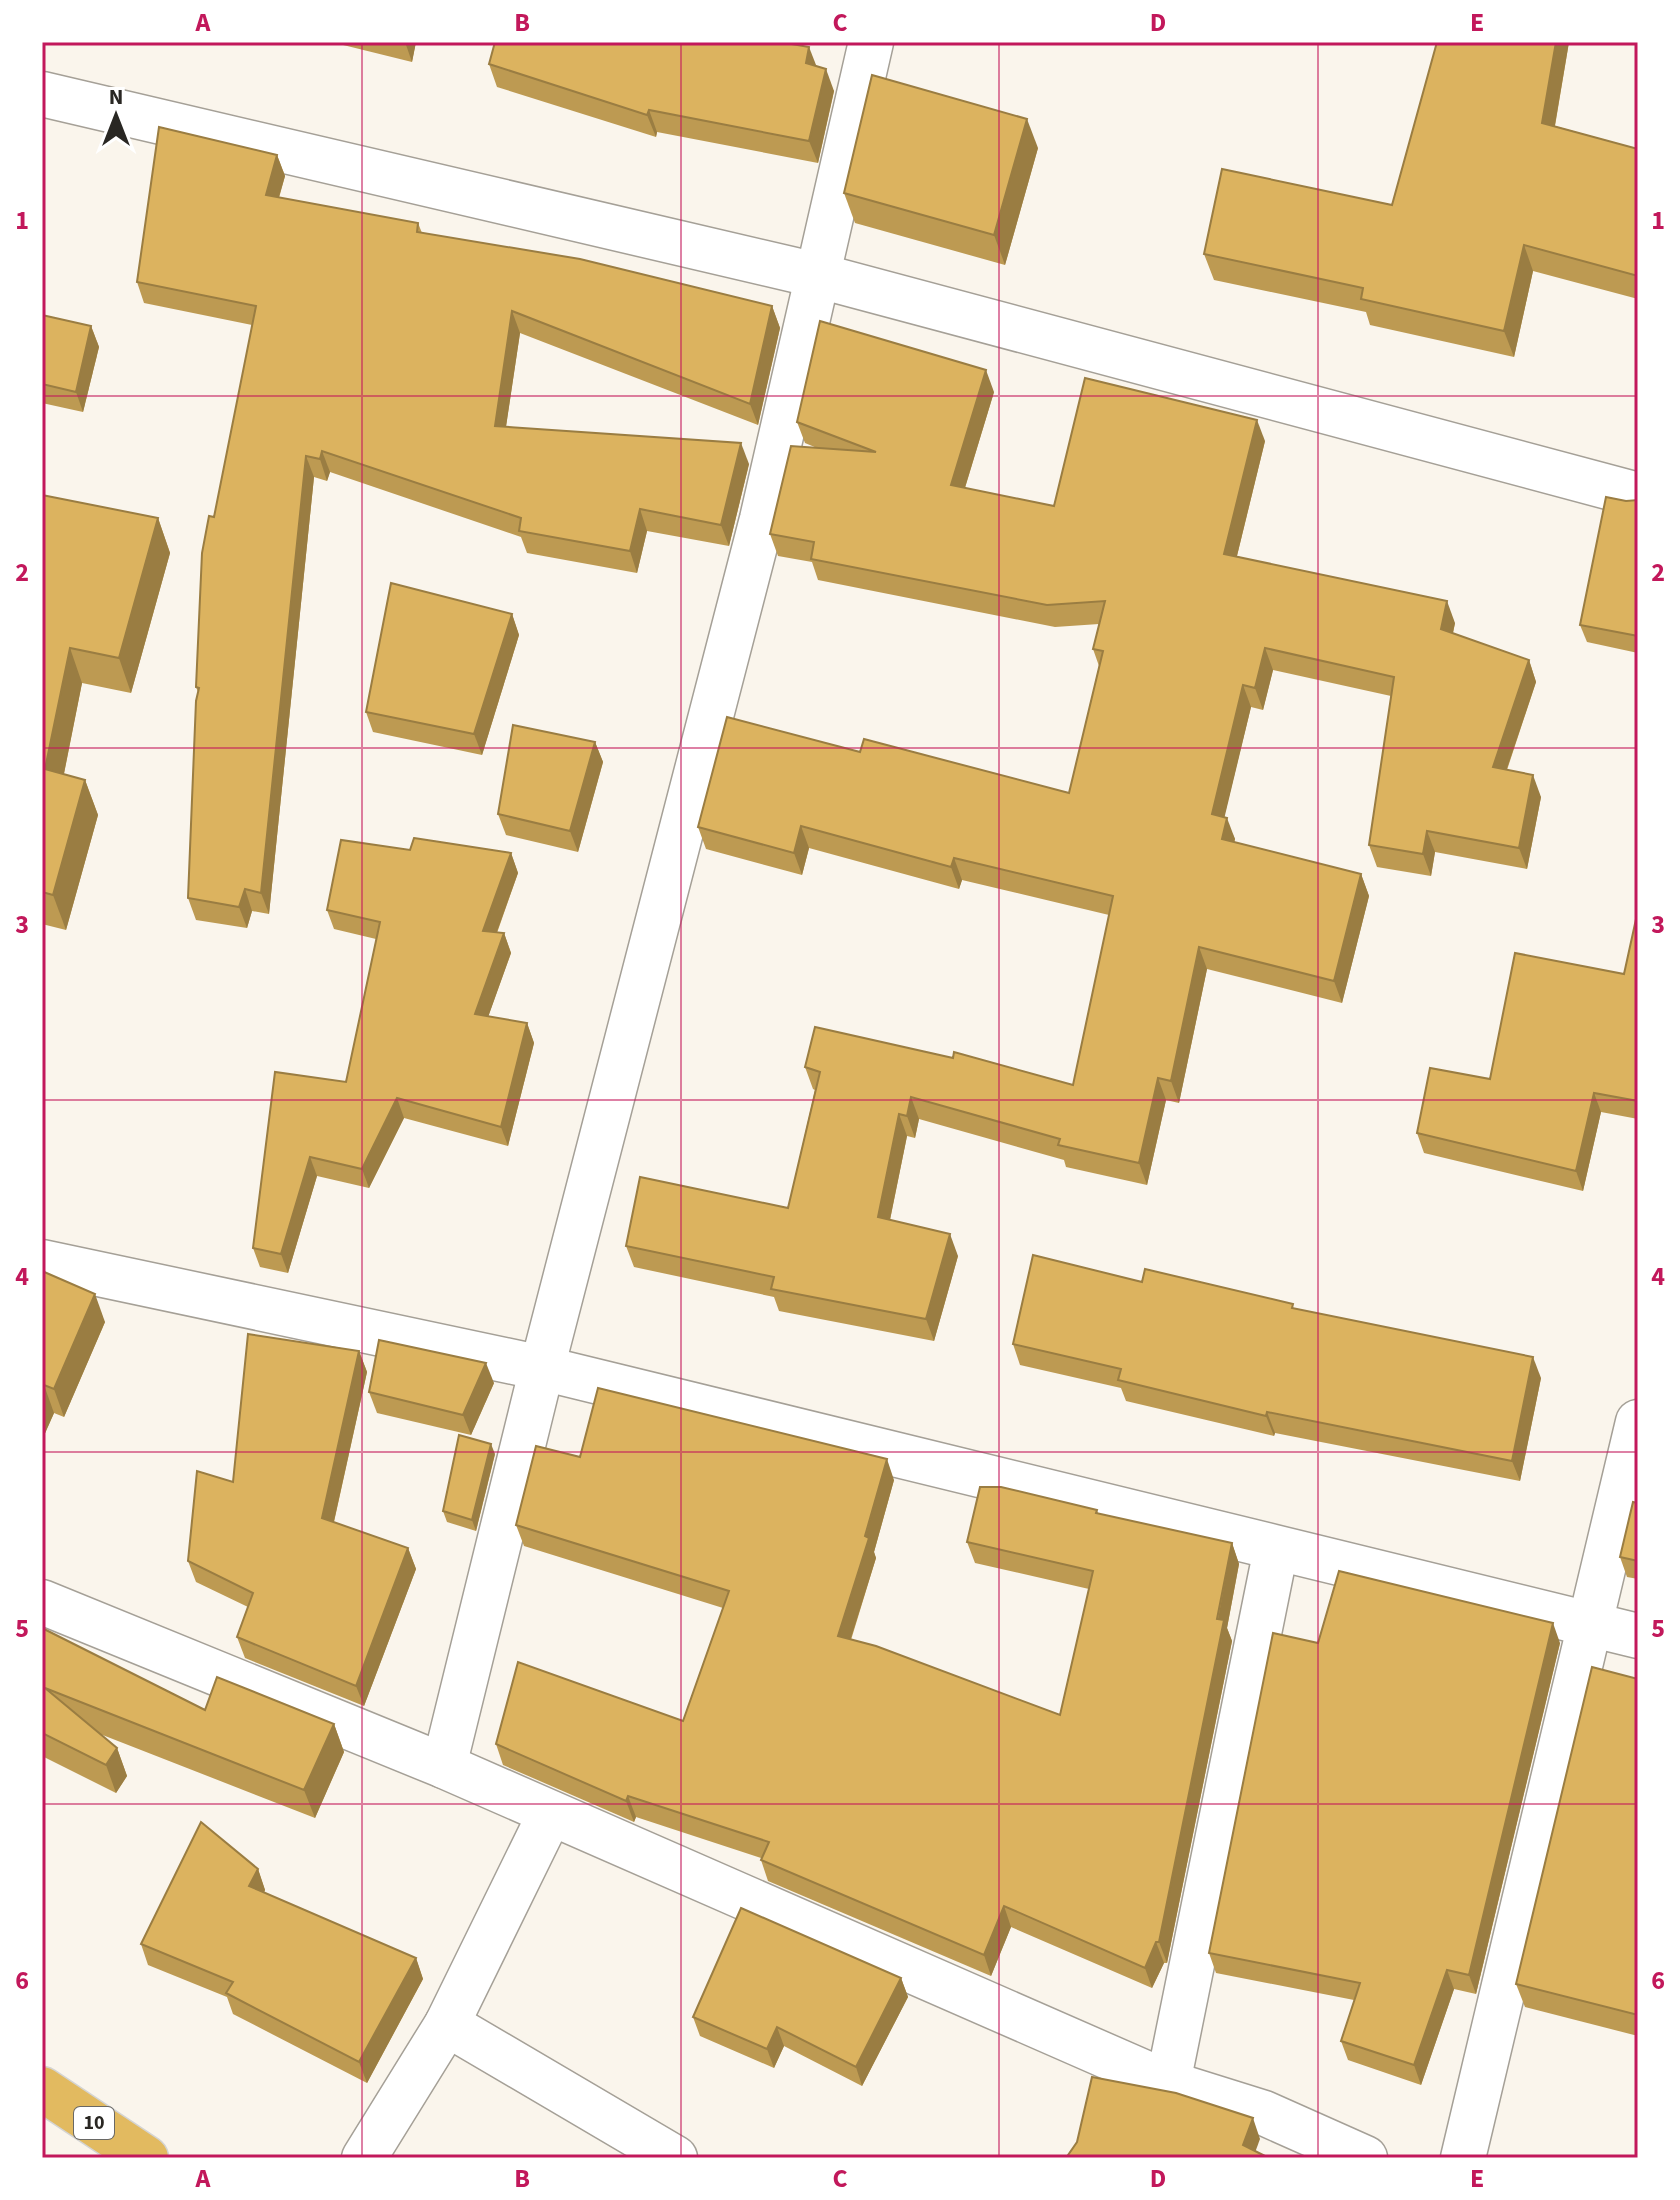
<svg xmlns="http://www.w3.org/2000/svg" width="1680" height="2200" viewBox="0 0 1680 2200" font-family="'Source Sans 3',sans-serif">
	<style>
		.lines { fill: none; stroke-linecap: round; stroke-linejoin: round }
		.minor-casing { stroke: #a5a097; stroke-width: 47 }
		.trunk-casing { stroke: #d4d4d3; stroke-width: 47 }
		.minor { stroke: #fff; stroke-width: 44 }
		.trunk { stroke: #e2ba60; stroke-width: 44 }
		.wall { fill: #bd9a52 }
		.shaded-wall { fill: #9a7d42 }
		.building { fill: #dcb35f; stroke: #9a7d42; stroke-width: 2 }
		.grid { fill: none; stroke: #c2185b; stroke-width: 2; stroke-opacity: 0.55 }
		.labels { text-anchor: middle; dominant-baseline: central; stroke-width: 8; stroke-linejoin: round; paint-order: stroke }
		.shield { fill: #fff; stroke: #696865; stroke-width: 2 }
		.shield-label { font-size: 20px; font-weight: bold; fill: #292723 }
		.neatline { fill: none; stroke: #c2185b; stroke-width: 3 }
		.grid-label { font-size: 26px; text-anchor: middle; font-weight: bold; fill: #c2185b }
	</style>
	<rect width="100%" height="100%" fill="#faf5ec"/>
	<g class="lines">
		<g class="minor-casing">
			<g id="minor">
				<polyline points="42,94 816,275 1638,495"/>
				<polyline points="42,1262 542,1368 1638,1636"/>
				<polyline points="42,1602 444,1766 1168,2083 1264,2113 1365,2158"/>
				<polyline points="444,1766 542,1368 762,519 871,42"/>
				<polyline points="447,2024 675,2158"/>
				<polyline points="1168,2083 1276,1549"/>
				<polyline points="364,2158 447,2024 550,1814"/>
				<polyline points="1463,2158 1638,1422"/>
			</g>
		</g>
		<g class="trunk-casing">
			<polyline id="trunk" points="42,2089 146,2158"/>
		</g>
		<use href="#minor" class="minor"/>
		<use href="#trunk" class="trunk"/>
	</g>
	<g class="wall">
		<polygon points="331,42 416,42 412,62"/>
		<polygon points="1437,42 1569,42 1555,126 1638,149 1638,299 1533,271 1514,357 1370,325 1366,312 1214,280 1204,254 1392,205"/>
		<polygon points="489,64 816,66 834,91 818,163 657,132 656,137 497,87"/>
		<polygon points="1038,148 1005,265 855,223 844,193"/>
		<polygon points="277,155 285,176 279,198 418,223 422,233 772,306 780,328 758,425 520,333 506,426 749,464 729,546 647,531 637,573 527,553 521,537 330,472 327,481 314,477 269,914 252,911 247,928 196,920 188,898 198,692 196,687 252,325 144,303 137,282"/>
		<polygon points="42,315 91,326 99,347 83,412 42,403"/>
		<polygon points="994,392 965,488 1054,506 1265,441 1237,556 1455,623 1453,633 1529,660 1536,682 1507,770 1541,797 1527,869 1435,852 1431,876 1377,867 1369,845 1391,696 1273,670 1263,710 1251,707 1224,817 1235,839 1234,842 1361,874 1369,896 1342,1003 1207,969 1179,1103 1166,1100 1147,1185 1066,1167 1064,1160 919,1119 915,1138 907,1136 890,1220 958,1256 934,1341 779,1311 774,1297 634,1267 626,1246 788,1208 815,1090 813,1089 805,1067 1073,1085 1109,915 962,880 959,889 809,848 802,875 706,849 698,827 860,752 1069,793 1099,666 1093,649 1099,624 1055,627 818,580 812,562 778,556 770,534 817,448 805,443 797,422"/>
		<polygon points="42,495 158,518 170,553 131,693 82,683 64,774 85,780 98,815 66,930 42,924"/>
		<polygon points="1638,500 1638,653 1587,642 1580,625 1626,501"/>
		<polygon points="512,614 519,635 482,755 373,732 366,712"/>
		<polygon points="595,742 603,762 578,852 506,835 498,814"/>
		<polygon points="410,850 511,853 518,873 497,933 504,933 511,953 488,1017 527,1023 534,1043 508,1146 404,1118 369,1188 317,1176 288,1273 260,1267 253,1248 346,1082 376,939 334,929 327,910"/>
		<polygon points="1638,910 1638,1119 1601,1112 1583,1191 1424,1153 1417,1133 1490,1079 1624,974"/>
		<polygon points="42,1271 105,1322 64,1417 54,1413 42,1440"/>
		<polygon points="1142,1282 1294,1308 1541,1378 1520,1481 1275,1433 1274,1436 1126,1401 1121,1388 1020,1365 1013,1344"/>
		<polygon points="359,1351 367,1372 334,1522 408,1548 416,1569 364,1706 245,1658 237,1637 248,1607 196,1582 188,1561 233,1482"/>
		<polygon points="494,1383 471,1435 377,1413 369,1392"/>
		<polygon points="495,1454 476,1531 447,1522 443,1511"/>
		<polygon points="894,1480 874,1552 876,1558 851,1640 1060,1715 1089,1589 975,1563 967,1542 1097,1510 1098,1514 1232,1543 1239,1564 1227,1628 1232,1641 1167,1963 1164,1963 1152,1988 1011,1927 991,1976 768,1881 761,1860 761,1858 636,1817 634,1822 503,1765 496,1744 683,1721 723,1608 524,1546 516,1525"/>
		<polygon points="1638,1503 1638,1579 1627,1577 1620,1557"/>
		<polygon points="42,1628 205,1710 334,1724 344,1752 315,1818 100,1734 117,1748 127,1776 116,1793 42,1756"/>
		<polygon points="1318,1643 1560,1643 1476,1994 1454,1989 1421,2085 1348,2060 1341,2041 1354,2000 1216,1973 1209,1953"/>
		<polygon points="1638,1679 1638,2036 1525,2007 1516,1984"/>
		<polygon points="258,1869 265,1890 264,1893 416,1958 423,1979 367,2083 233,2014 227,1997 148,1965 141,1944"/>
		<polygon points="901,1978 908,1997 862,2086 784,2046 774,2068 700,2036 693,2017"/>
	</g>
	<g class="shaded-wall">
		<polygon points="405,42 416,42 412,62"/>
		<polygon points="1556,42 1569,42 1551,148 1542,123"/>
		<polygon points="809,47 818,70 806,63"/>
		<polygon points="826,69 834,91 818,163 809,141"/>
		<polygon points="649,110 657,132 656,137 647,115"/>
		<polygon points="1027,119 1038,148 1005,265 994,235"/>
		<polygon points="277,155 285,176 273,217 266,195"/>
		<polygon points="1524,245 1533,271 1514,357 1504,331"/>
		<polygon points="772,306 780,328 758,425 750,404"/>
		<polygon points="512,311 520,333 503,447 495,426"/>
		<polygon points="91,326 99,347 83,412 76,392"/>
		<polygon points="986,370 994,392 959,507 951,485"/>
		<polygon points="1257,420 1265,441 1232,576 1224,554"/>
		<polygon points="741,443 749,464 729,546 721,525"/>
		<polygon points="322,451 330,472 327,481 320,459"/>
		<polygon points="306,456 314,477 269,914 261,893"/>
		<polygon points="640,509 647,531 637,573 630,551"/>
		<polygon points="158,518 170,553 131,693 119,658"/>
		<polygon points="1447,601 1455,623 1449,651 1441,629"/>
		<polygon points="512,614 519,635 482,755 474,734"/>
		<polygon points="70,648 82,683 58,803 45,769"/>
		<polygon points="1265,648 1273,670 1263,710 1255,688"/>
		<polygon points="1529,660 1536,682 1500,789 1493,767"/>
		<polygon points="1243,685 1251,707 1220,836 1212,814"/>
		<polygon points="595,742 603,762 578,852 570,831"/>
		<polygon points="1533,775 1541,797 1527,869 1519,848"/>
		<polygon points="85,780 98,815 66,930 53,895"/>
		<polygon points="1227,818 1235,839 1230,861 1222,839"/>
		<polygon points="801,826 809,848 802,875 794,853"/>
		<polygon points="1427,831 1435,852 1431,876 1423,854"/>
		<polygon points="511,853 518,873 490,951 483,931"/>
		<polygon points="954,858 962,880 959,889 951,867"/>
		<polygon points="1361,874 1369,896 1342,1003 1334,981"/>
		<polygon points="245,889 252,911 247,928 239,907"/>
		<polygon points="504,933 511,953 482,1034 475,1014"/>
		<polygon points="1199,947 1207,969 1179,1103 1171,1081"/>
		<polygon points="527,1023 534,1043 508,1146 501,1127"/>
		<polygon points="1158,1078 1166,1100 1147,1185 1139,1163"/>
		<polygon points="1594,1093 1601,1112 1583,1191 1576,1171"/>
		<polygon points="911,1097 919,1119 915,1138 907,1116"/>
		<polygon points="397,1098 404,1118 369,1188 362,1169"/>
		<polygon points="899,1114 907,1136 886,1239 878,1217"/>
		<polygon points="310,1157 317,1176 288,1273 281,1254"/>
		<polygon points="950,1234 958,1256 934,1341 926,1319"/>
		<polygon points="95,1294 105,1322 64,1417 54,1389"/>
		<polygon points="359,1351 367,1372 330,1539 322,1518"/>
		<polygon points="1533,1357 1541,1378 1520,1481 1512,1461"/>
		<polygon points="486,1363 494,1383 471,1435 463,1415"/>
		<polygon points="44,1385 54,1413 42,1440 42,1388"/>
		<polygon points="1267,1412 1275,1433 1274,1436 1266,1416"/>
		<polygon points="491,1444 495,1454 476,1531 472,1520"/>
		<polygon points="887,1459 894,1480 874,1552 876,1558 845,1657 838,1636"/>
		<polygon points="1232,1543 1239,1564 1227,1628 1232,1641 1167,1963 1159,1942"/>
		<polygon points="408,1548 416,1569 364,1706 356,1686"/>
		<polygon points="1553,1623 1560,1643 1476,1994 1469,1975"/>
		<polygon points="334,1724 344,1752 315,1818 304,1790"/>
		<polygon points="117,1748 127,1776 116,1793 106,1765"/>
		<polygon points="628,1796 636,1817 634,1822 626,1801"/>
		<polygon points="258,1869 265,1890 256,1907 249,1886"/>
		<polygon points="1004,1906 1011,1927 991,1976 984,1955"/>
		<polygon points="1156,1942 1164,1963 1152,1988 1145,1968"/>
		<polygon points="416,1958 423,1979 367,2083 359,2062"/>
		<polygon points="1447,1970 1454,1989 1421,2085 1414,2065"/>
		<polygon points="901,1978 908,1997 862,2086 856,2067"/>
		<polygon points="777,2027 784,2046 774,2068 767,2049"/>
		<polygon points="1253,2118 1260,2139 1253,2158 1243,2145"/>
	</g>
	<g class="building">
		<polygon points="495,42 780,42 809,47 806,63 826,69 809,141 649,110 647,115 489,64"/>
		<polygon points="1437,42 1556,42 1542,123 1638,149 1638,276 1524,245 1504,331 1361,299 1363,288 1204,254 1222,169 1392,205"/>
		<polygon points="872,75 1027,119 994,235 844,193"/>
		<polygon points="159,127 277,155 266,195 418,223 417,232 580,259 772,306 750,404 512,311 495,426 741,443 721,525 640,509 630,551 519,531 521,518 322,451 320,459 306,456 261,893 245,889 239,907 188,898 196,701 199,688 196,687 202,553 209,516 214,517 256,306 137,282"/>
		<polygon points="42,315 91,326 76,392 42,384"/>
		<polygon points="820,321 986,370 951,485 1054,506 1085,378 1257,420 1224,554 1447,601 1441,629 1529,660 1493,767 1533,775 1519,848 1427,831 1423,854 1369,845 1394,677 1265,648 1255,688 1243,685 1212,814 1227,818 1222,839 1361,874 1334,981 1199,947 1171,1081 1158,1078 1139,1163 1058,1145 1060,1139 911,1097 907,1116 899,1114 878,1217 950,1234 926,1319 771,1289 774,1277 626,1246 640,1177 788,1208 820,1072 805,1067 815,1027 953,1058 954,1052 1073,1085 1113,896 954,858 951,867 801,826 794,853 698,827 727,717 860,752 864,739 1069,793 1103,651 1093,649 1105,601 1047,605 811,559 814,542 770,534 791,446 876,452 797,422"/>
		<polygon points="42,495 158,518 119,658 70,648 45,769 85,780 53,895 42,892"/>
		<polygon points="1606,497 1626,501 1638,500 1638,636 1580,625"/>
		<polygon points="391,583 512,614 474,734 366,712"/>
		<polygon points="513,725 595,742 570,831 498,814"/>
		<polygon points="414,838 511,853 483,931 504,933 475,1014 527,1023 501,1127 397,1098 362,1169 310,1157 281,1254 253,1248 275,1072 346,1082 380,922 327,910 341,840 410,850"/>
		<polygon points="1638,910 1638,1101 1594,1093 1576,1171 1417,1133 1430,1068 1490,1079 1515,953 1624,974"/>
		<polygon points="1033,1255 1142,1282 1145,1269 1293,1304 1292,1308 1533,1357 1512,1461 1267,1412 1266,1416 1118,1380 1121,1369 1013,1344"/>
		<polygon points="42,1271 95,1294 54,1389 44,1385 42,1388"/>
		<polygon points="248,1334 359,1351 322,1518 408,1548 356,1686 237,1637 253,1593 188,1561 197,1471 233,1482"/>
		<polygon points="379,1340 486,1363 463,1415 369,1392"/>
		<polygon points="598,1388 887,1459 865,1536 869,1538 838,1636 876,1646 1060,1715 1093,1571 967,1542 980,1487 1001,1487 1097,1510 1096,1513 1232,1543 1217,1619 1224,1620 1159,1942 1156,1942 1145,1968 1004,1906 984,1955 761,1860 769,1842 628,1796 626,1801 496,1744 518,1662 683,1721 729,1591 516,1525 536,1446 580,1457"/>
		<polygon points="459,1435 491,1444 472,1520 443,1511"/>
		<polygon points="1633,1502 1638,1503 1638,1561 1620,1557"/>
		<polygon points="1339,1571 1553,1623 1469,1975 1447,1970 1414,2065 1341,2041 1360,1983 1209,1953 1273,1633 1318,1643"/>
		<polygon points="42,1628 205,1710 217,1677 334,1724 304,1790 45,1688 117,1748 106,1765 42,1733"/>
		<polygon points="1592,1667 1638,1679 1638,2015 1516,1984"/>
		<polygon points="201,1822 258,1869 249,1886 416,1958 359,2062 226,1993 233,1982 141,1944"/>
		<polygon points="741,1908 901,1978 856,2067 777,2027 767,2049 693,2017"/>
		<polygon points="1092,2077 1176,2093 1253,2118 1243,2145 1269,2158 1066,2158 1077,2142"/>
	</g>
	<path class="grid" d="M 362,42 L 362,2158M 681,42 L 681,2158M 999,42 L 999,2158M 1318,42 L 1318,2158M 42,396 L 1638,396M 42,748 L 1638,748M 42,1100 L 1638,1100M 42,1452 L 1638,1452M 42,1804 L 1638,1804"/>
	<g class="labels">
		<rect class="shield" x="74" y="2107" width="40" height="32" rx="6"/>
		<g class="shield-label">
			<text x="94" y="2123">10</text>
		</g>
	</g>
	<rect width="1680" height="2200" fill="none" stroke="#ffffff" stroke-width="88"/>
	<g transform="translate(116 116)" stroke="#ffffff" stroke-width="6" paint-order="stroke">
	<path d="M0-6L14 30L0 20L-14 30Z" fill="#292723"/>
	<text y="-12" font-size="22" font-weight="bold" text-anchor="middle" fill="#292723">N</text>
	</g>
	<rect x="44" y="44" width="1592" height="2112" class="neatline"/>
	<g class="grid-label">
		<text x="203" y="31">A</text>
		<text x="522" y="31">B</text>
		<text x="840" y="31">C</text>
		<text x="1158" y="31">D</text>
		<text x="1477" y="31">E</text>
		<text x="22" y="229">1</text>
		<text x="1658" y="229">1</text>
		<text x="22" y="581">2</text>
		<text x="1658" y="581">2</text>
		<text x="22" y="933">3</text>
		<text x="1658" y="933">3</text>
		<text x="22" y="1285">4</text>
		<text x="1658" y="1285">4</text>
		<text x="22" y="1637">5</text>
		<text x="1658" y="1637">5</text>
		<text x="22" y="1989">6</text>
		<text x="1658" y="1989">6</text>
		<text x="203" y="2187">A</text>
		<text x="522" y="2187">B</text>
		<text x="840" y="2187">C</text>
		<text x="1158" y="2187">D</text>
		<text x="1477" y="2187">E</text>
	</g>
</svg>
